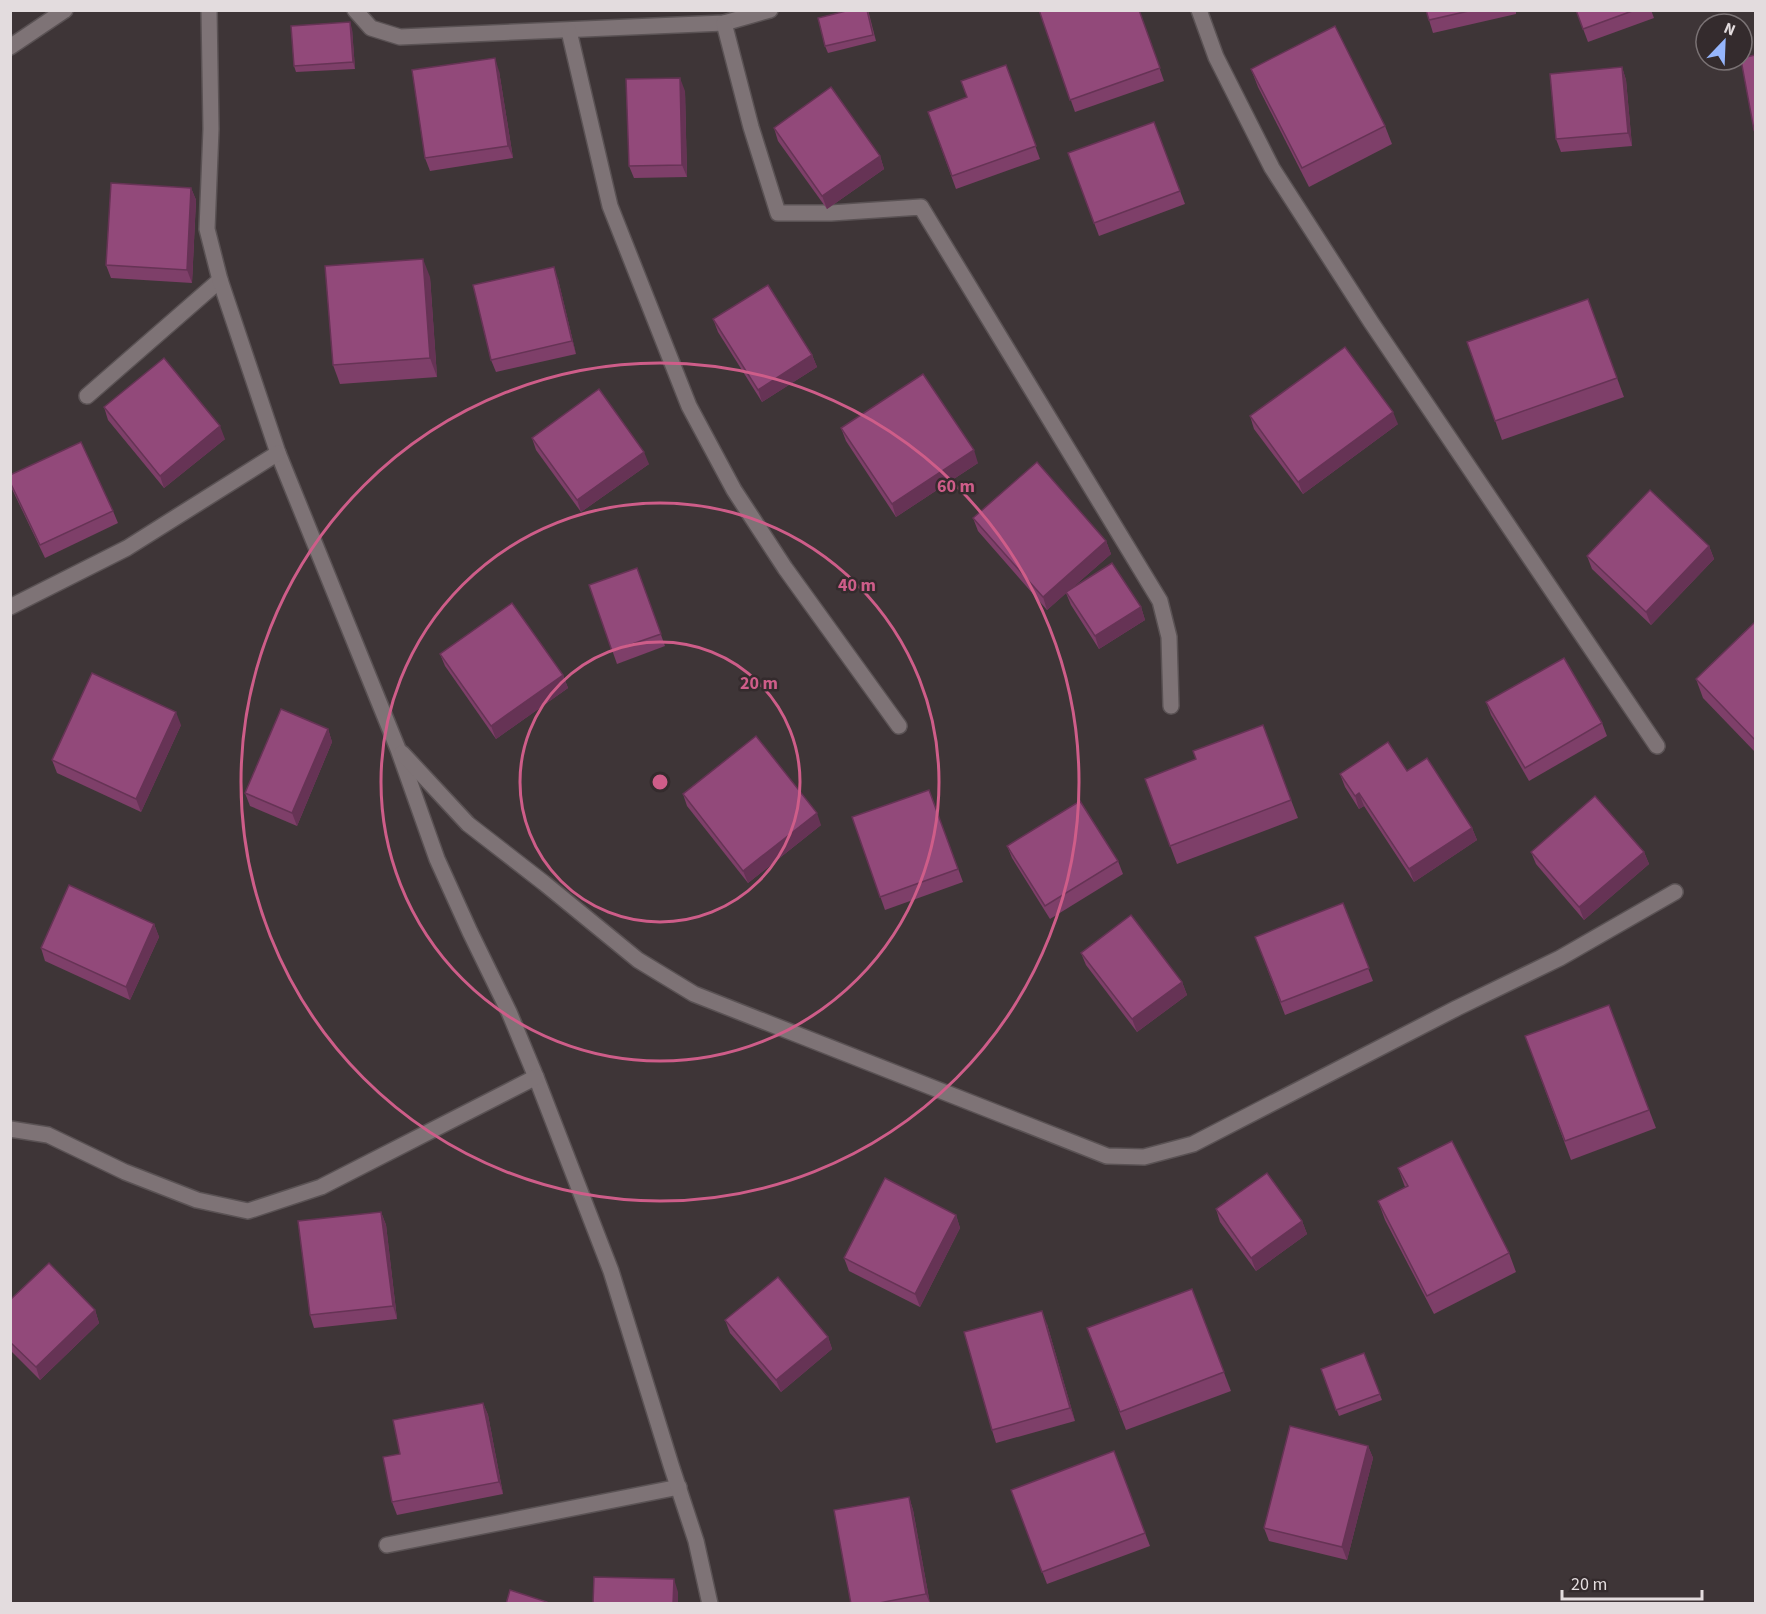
<svg xmlns="http://www.w3.org/2000/svg" width="1766" height="1614" viewBox="0 0 1766 1614" font-family="'Source Sans 3',sans-serif">
	<style>
		.lines { fill: none; stroke-linecap: round; stroke-linejoin: round }
		.lane-casing { stroke: #5a5254; stroke-width: 18 }
		.street-casing { stroke: #5a5254; stroke-width: 18 }
		.lane { stroke: #7e7376; stroke-width: 15 }
		.street { stroke: #7e7376; stroke-width: 15 }
		.wall { fill: #7e3f69 }
		.shaded-wall { fill: #635 }
		.building { fill: #92497a; stroke: #635; stroke-width: 1.5 }
		.ring { fill: none; stroke: #ce5d89; stroke-width: 3 }
		.centre { fill: #ce5d89; stroke: #342b2d; stroke-width: 3 }
		.ring-label { font-size: 18px; text-anchor: middle; font-weight: bold; fill: #ce5d89; stroke: #342b2d; stroke-width: 5; stroke-linejoin: round; paint-order: stroke }
	</style>
	<rect width="100%" height="100%" fill="#3e3537"/>
	<g class="lines">
		<g class="lane-casing">
			<g id="lane">
				<polyline points="87,396 220,280"/>
				<polyline points="387,1545 679,1487"/>
			</g>
		</g>
		<g class="street-casing">
			<g id="street">
				<polyline points="209,10 211,129 207,229 220,280 278,453 398,749 437,859 470,932 509,1012 536,1077 611,1271 671,1465 696,1541 710,1604"/>
				<polyline points="355,10 371,28 400,37 724,23 770,10"/>
				<polyline points="1199,10 1216,57 1272,168 1371,322 1657,746"/>
				<polyline points="724,23 751,127 778,213 831,213 921,207 1160,601 1169,637 1171,706"/>
				<polyline points="569,31 610,206 689,406 734,490 785,568 899,726"/>
				<polyline points="10,47 65,10"/>
				<polyline points="10,607 127,548 278,453"/>
				<polyline points="402,753 468,824 544,883 638,960 694,994 1107,1156 1144,1157 1193,1144 1457,1008 1560,958 1675,892"/>
				<polyline points="10,1129 48,1135 125,1172 197,1200 248,1211 321,1187 536,1077"/>
			</g>
		</g>
		<use href="#lane" class="lane"/>
		<use href="#street" class="street"/>
	</g>
	<g class="wall">
		<polygon points="868,10 876,41 828,53 825,46"/>
		<polygon points="1039,10 1139,10 1164,81 1075,112"/>
		<polygon points="1426,10 1516,10 1516,14 1433,33"/>
		<polygon points="1576,10 1651,10 1654,18 1588,42"/>
		<polygon points="352,29 355,69 296,72 294,66"/>
		<polygon points="1006,65 1040,159 956,189 928,112 967,97"/>
		<polygon points="1622,67 1626,80 1632,146 1561,152 1556,139"/>
		<polygon points="1251,69 1385,126 1392,144 1309,187 1258,87"/>
		<polygon points="499,71 513,158 430,171 425,158"/>
		<polygon points="685,91 687,177 634,178 629,166"/>
		<polygon points="1154,122 1185,204 1099,236 1068,153"/>
		<polygon points="774,128 880,156 884,169 827,209 778,141"/>
		<polygon points="191,188 196,200 192,283 111,278 106,265"/>
		<polygon points="430,277 437,377 340,384 333,365"/>
		<polygon points="558,279 576,354 496,372 491,360"/>
		<polygon points="1588,299 1624,397 1502,440 1467,342"/>
		<polygon points="713,319 812,355 817,367 762,402 718,332"/>
		<polygon points="104,407 225,439 164,488 108,420"/>
		<polygon points="1250,416 1398,424 1303,494 1254,429"/>
		<polygon points="841,428 978,463 896,517 846,441"/>
		<polygon points="532,438 649,464 581,512 536,450"/>
		<polygon points="10,475 113,511 118,523 45,558 12,489 10,484"/>
		<polygon points="973,518 1106,541 1111,554 1072,588 1141,607 1145,620 1099,649 1071,605 1066,593 1047,610 978,531"/>
		<polygon points="1709,546 1714,559 1651,625 1592,569 1587,556"/>
		<polygon points="637,568 665,646 617,664 589,585"/>
		<polygon points="1755,622 1755,752 1703,698 1696,679"/>
		<polygon points="440,654 563,675 568,688 496,739 445,666"/>
		<polygon points="1486,702 1602,723 1607,736 1529,781 1491,715"/>
		<polygon points="181,725 141,812 57,773 52,760"/>
		<polygon points="328,729 332,742 297,826 250,806 245,793"/>
		<polygon points="1340,774 1472,828 1477,840 1414,882 1364,806 1359,809 1345,787"/>
		<polygon points="1145,779 1291,800 1298,818 1177,864"/>
		<polygon points="929,790 963,882 885,910 852,817"/>
		<polygon points="683,794 821,825 748,883 687,806"/>
		<polygon points="1007,846 1118,861 1123,874 1050,919 1012,858"/>
		<polygon points="1531,852 1644,852 1649,864 1584,920 1536,864"/>
		<polygon points="1343,903 1373,981 1285,1015 1255,937"/>
		<polygon points="154,924 159,937 130,1000 45,961 41,948"/>
		<polygon points="1081,953 1182,982 1187,995 1137,1032 1086,965"/>
		<polygon points="1609,1005 1656,1128 1571,1160 1525,1036"/>
		<polygon points="1398,1168 1509,1253 1516,1272 1434,1314 1385,1220 1378,1201 1405,1187"/>
		<polygon points="1216,1209 1302,1221 1307,1234 1256,1271 1220,1222"/>
		<polygon points="381,1212 386,1225 397,1319 314,1328 310,1315"/>
		<polygon points="956,1215 960,1228 920,1307 849,1271 844,1258"/>
		<polygon points="1192,1289 1231,1391 1126,1430 1087,1328"/>
		<polygon points="10,1300 95,1310 99,1323 40,1380 10,1350"/>
		<polygon points="725,1320 828,1337 832,1349 781,1392 730,1333"/>
		<polygon points="1047,1324 1075,1421 996,1443 992,1430"/>
		<polygon points="1364,1353 1382,1400 1339,1416 1321,1369"/>
		<polygon points="483,1403 488,1415 503,1494 397,1515 392,1502 400,1454"/>
		<polygon points="1368,1446 1373,1458 1347,1560 1269,1541 1264,1528"/>
		<polygon points="1114,1451 1150,1546 1047,1584 1011,1490"/>
		<polygon points="909,1497 913,1510 930,1604 851,1604"/>
	</g>
	<g class="shaded-wall">
		<polygon points="350,22 352,29 355,69 353,62"/>
		<polygon points="495,58 499,71 513,158 508,146"/>
		<polygon points="1622,67 1626,80 1632,146 1628,133"/>
		<polygon points="680,78 685,91 687,177 682,165"/>
		<polygon points="880,156 884,169 827,209 822,196"/>
		<polygon points="191,188 196,200 192,283 187,270"/>
		<polygon points="423,259 430,277 437,377 430,358"/>
		<polygon points="554,267 558,279 576,354 572,341"/>
		<polygon points="812,355 817,367 762,402 758,390"/>
		<polygon points="1393,412 1398,424 1303,494 1298,482"/>
		<polygon points="220,426 225,439 164,488 160,476"/>
		<polygon points="974,450 978,463 896,517 892,504"/>
		<polygon points="644,452 649,464 581,512 577,500"/>
		<polygon points="1106,541 1111,554 1047,610 1043,597"/>
		<polygon points="1709,546 1714,559 1651,625 1646,612"/>
		<polygon points="1141,607 1145,620 1099,649 1095,636"/>
		<polygon points="563,675 568,688 496,739 491,726"/>
		<polygon points="176,712 181,725 141,812 136,799"/>
		<polygon points="328,729 332,742 297,826 292,813"/>
		<polygon points="1359,793 1364,806 1359,809 1355,796"/>
		<polygon points="817,813 821,825 748,883 743,871"/>
		<polygon points="1472,828 1477,840 1414,882 1409,869"/>
		<polygon points="1644,852 1649,864 1584,920 1579,907"/>
		<polygon points="154,924 159,937 130,1000 126,987"/>
		<polygon points="1182,982 1187,995 1137,1032 1132,1019"/>
		<polygon points="381,1212 386,1225 397,1319 393,1306"/>
		<polygon points="956,1215 960,1228 920,1307 915,1294"/>
		<polygon points="1302,1221 1307,1234 1256,1271 1251,1258"/>
		<polygon points="95,1310 99,1323 40,1380 36,1367"/>
		<polygon points="1042,1311 1047,1324 1075,1421 1070,1408"/>
		<polygon points="828,1337 832,1349 781,1392 776,1380"/>
		<polygon points="483,1403 488,1415 503,1494 499,1482"/>
		<polygon points="1368,1446 1373,1458 1347,1560 1342,1547"/>
		<polygon points="909,1497 913,1510 930,1604 926,1594"/>
		<polygon points="674,1579 678,1592 678,1604 673,1604"/>
	</g>
	<g class="building">
		<polygon points="850,10 867,10 873,35 825,46 818,18"/>
		<polygon points="1039,10 1139,10 1160,68 1070,100"/>
		<polygon points="1426,10 1473,10 1429,20"/>
		<polygon points="1576,10 1635,10 1583,29"/>
		<polygon points="350,22 353,62 294,66 291,26"/>
		<polygon points="1335,26 1385,126 1302,168 1251,69"/>
		<polygon points="1755,55 1755,129 1754,130 1741,60 1742,60 1742,58"/>
		<polygon points="495,58 508,146 425,158 412,70"/>
		<polygon points="1006,65 1036,146 952,176 928,112 967,97 961,81"/>
		<polygon points="1622,67 1628,133 1556,139 1550,74"/>
		<polygon points="680,78 682,165 629,166 626,79"/>
		<polygon points="831,87 880,156 822,196 774,128"/>
		<polygon points="1154,122 1180,191 1094,223 1068,153"/>
		<polygon points="111,183 191,188 187,270 106,265"/>
		<polygon points="423,259 430,358 333,365 325,266"/>
		<polygon points="554,267 572,341 491,360 473,285"/>
		<polygon points="768,285 812,355 758,390 713,319"/>
		<polygon points="1588,299 1617,378 1495,421 1467,342"/>
		<polygon points="1345,347 1393,412 1298,482 1250,416"/>
		<polygon points="164,358 220,426 160,476 104,407"/>
		<polygon points="923,374 974,450 892,504 841,428"/>
		<polygon points="599,389 644,452 577,500 532,438"/>
		<polygon points="81,442 113,511 40,545 10,482 10,475"/>
		<polygon points="1037,462 1106,541 1043,597 973,518"/>
		<polygon points="1650,490 1709,546 1646,612 1587,556"/>
		<polygon points="1112,563 1141,607 1095,636 1066,592"/>
		<polygon points="637,568 661,634 612,651 589,585"/>
		<polygon points="512,603 563,675 491,726 440,654"/>
		<polygon points="1755,622 1755,740 1696,679"/>
		<polygon points="1564,658 1602,723 1525,768 1486,702"/>
		<polygon points="92,673 176,712 136,799 52,760"/>
		<polygon points="281,709 328,729 292,813 245,793"/>
		<polygon points="1263,725 1291,800 1170,846 1145,779 1196,759 1193,751"/>
		<polygon points="756,736 817,813 743,871 683,794"/>
		<polygon points="1388,742 1407,771 1427,758 1472,828 1409,869 1359,793 1355,796 1340,774"/>
		<polygon points="929,790 958,869 880,897 852,817"/>
		<polygon points="1595,796 1644,852 1579,907 1531,852"/>
		<polygon points="1080,801 1118,861 1045,906 1007,846"/>
		<polygon points="69,885 154,924 126,987 41,948"/>
		<polygon points="1343,903 1369,968 1281,1002 1255,937"/>
		<polygon points="1131,915 1182,982 1132,1019 1081,953"/>
		<polygon points="1609,1005 1649,1110 1565,1141 1525,1036"/>
		<polygon points="1452,1141 1509,1253 1427,1296 1378,1201 1408,1186 1398,1168"/>
		<polygon points="1267,1173 1302,1221 1251,1258 1216,1209"/>
		<polygon points="885,1178 956,1215 915,1294 844,1258"/>
		<polygon points="381,1212 393,1306 310,1315 298,1221"/>
		<polygon points="49,1263 95,1310 36,1367 10,1342 10,1300"/>
		<polygon points="778,1277 828,1337 776,1380 725,1320"/>
		<polygon points="1192,1289 1224,1372 1120,1412 1087,1328"/>
		<polygon points="1042,1311 1070,1408 992,1430 964,1332"/>
		<polygon points="1364,1353 1380,1394 1336,1410 1321,1369"/>
		<polygon points="483,1403 499,1482 392,1502 383,1457 400,1454 393,1420"/>
		<polygon points="1290,1426 1368,1446 1342,1547 1264,1528"/>
		<polygon points="1114,1451 1145,1533 1042,1572 1011,1490"/>
		<polygon points="909,1497 926,1594 874,1604 851,1604 834,1510"/>
		<polygon points="594,1577 674,1579 673,1604 593,1604"/>
		<polygon points="510,1590 547,1602 547,1604 506,1604"/>
	</g>
	<g class="ring">
		<circle cx="660" cy="782" r="140"/>
		<circle cx="660" cy="782" r="279"/>
		<circle cx="660" cy="782" r="419"/>
	</g>
	<circle cx="660" cy="782" r="9" class="centre"/>
	<g class="ring-label">
		<text x="956" y="492">60 m</text>
		<text x="857" y="591">40 m</text>
		<text x="759" y="689">20 m</text>
	</g>
	<rect width="1766" height="1614" fill="none" stroke="#e3dcde" stroke-width="24"/>
	<g transform="translate(1724 42) rotate(23)"><circle r="28" fill="#342b2d" stroke="#7a7274" stroke-width="1.5"/>
	<path d="M0-4.5L10 22L0 15L-10 22Z" fill="#96b6fd"/>
	<text y="-9" font-size="16" font-weight="bold" text-anchor="middle" fill="#e3dcde">N</text>
	</g>
	<path d="M1562 1590v9h140v-9" fill="none" stroke="#e3dcde" stroke-width="3"/>
	<text x="1571" y="1590" font-size="18" fill="#e3dcde" stroke="#342b2d" stroke-width="4.5" paint-order="stroke">20 m</text>
</svg>
